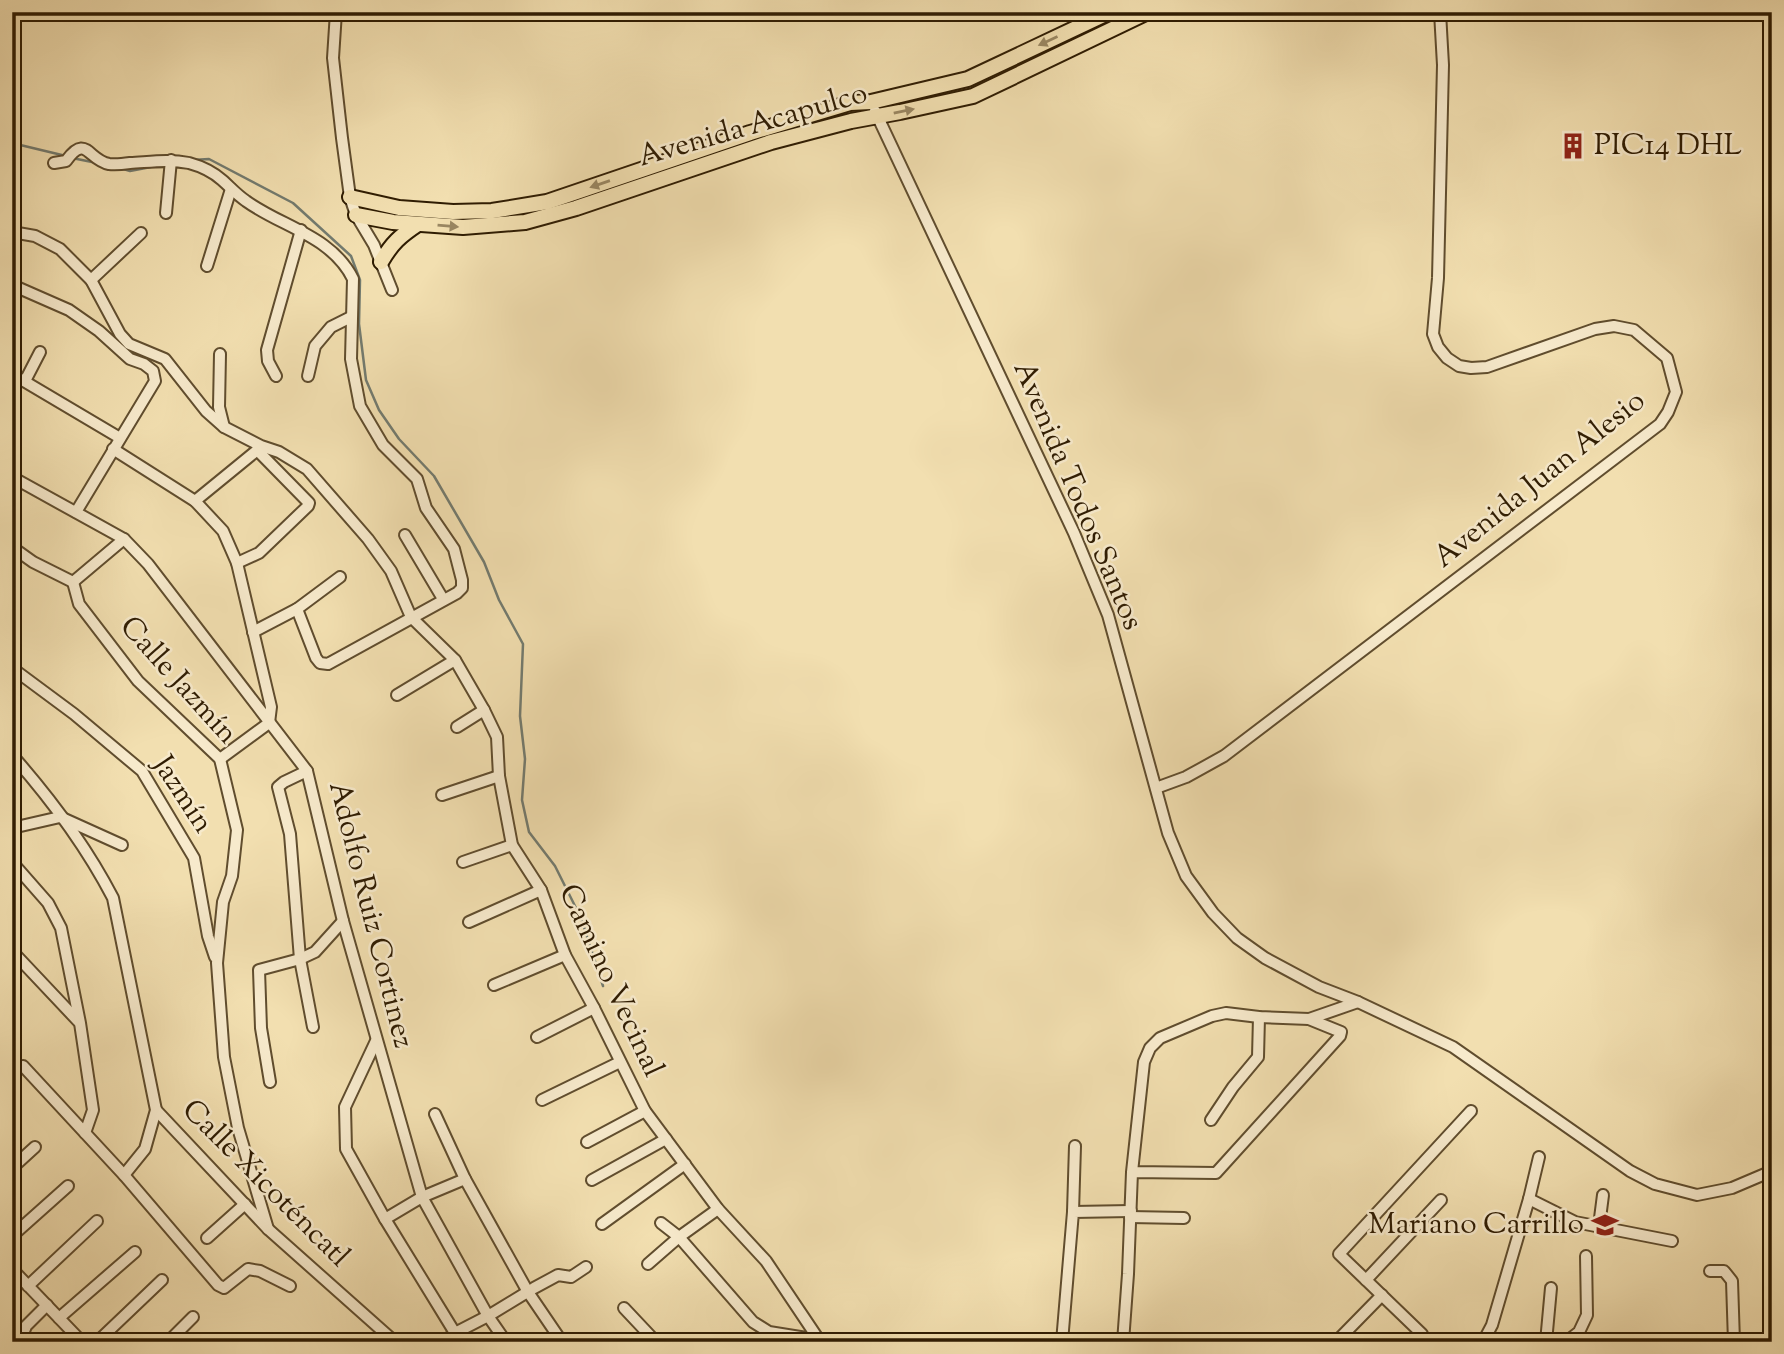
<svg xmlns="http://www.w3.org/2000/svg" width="1784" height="1354" viewBox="0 0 1784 1354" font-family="'Sorts Mill Goudy',serif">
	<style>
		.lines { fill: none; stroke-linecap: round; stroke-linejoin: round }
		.stream { stroke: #737b6f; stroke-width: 2.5 }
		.minor-casing { stroke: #604d2e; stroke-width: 14 }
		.major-casing { stroke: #2f1c02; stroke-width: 18 }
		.minor { stroke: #f7eacc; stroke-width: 10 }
		.major { stroke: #f2dfb0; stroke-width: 14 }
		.oneway { fill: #9a8762 }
		.labels { text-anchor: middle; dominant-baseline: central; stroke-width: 5; stroke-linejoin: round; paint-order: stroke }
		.street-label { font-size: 30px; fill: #2f1c02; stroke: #f7eacc }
		.poi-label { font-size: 30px; fill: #2f1c02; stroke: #f7eacc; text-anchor: start }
	</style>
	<rect width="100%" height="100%" fill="#f2dfb0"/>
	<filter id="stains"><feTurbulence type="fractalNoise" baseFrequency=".00286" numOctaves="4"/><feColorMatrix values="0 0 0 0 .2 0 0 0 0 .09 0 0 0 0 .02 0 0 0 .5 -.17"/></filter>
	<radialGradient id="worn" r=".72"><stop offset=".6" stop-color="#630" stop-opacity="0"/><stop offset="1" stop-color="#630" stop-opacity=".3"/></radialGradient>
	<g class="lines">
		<g class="stream">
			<polyline points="12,143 66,156"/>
			<polyline points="72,158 97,163"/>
			<polyline points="192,160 209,159 293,203 351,256 360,280 359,324 366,380 379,410 399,439 434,476 484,562 499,600 523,644 520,716 525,759 522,800 529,832 555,866 581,918 603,986"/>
			<polyline points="120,168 130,171 151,167"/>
		</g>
		<g class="minor-casing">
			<g id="minor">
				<polyline points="336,12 333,58 342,138 350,197 356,215 374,245 392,290"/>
				<polyline points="875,111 1074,533 1108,615 1168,833 1186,876 1213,913 1237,938 1265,958 1319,987 1358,1002 1453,1047 1630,1171 1655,1184 1697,1195 1732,1188 1772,1171"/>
				<path d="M 54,163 L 66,161 C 86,133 88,160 109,164 C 116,165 123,164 130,163 C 150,162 169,159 189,163 C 200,166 213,172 222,180 C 230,187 237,195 246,201 C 282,227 332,236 353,279 L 351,359 L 360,406 L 383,445 L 417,479 L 426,508 L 454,549 L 462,580 L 462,588 L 457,593 L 328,664 L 320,663 L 316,658 L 297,609"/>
				<polyline points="166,213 171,160"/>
				<polyline points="12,232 35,236 60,249 91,280 120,334 129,344 165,359 206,411 224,427 261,446 279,452 307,469 368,539 391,571 411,617 455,660 484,710 497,737 499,776 512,845 541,890 565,955 594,1008 645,1111 718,1209 766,1261 819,1340 822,1342"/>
				<polyline points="207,266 231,189"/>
				<polyline points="91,280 141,233"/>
				<polyline points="12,285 69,310 99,331 130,359 144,364 153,371 155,381 76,512"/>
				<polyline points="220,354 219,407 224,427"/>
				<polyline points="12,374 120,438"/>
				<polyline points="276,376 268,361 267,350 301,230"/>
				<polyline points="308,376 315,346 331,327 351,317"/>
				<polyline points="25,381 40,352"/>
				<polyline points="113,449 195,501 223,531 237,563 271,707 269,723 220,759"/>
				<polyline points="12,477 124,539 148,564 307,771 343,921 422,1197 488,1316 506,1342"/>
				<polyline points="195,501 261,447"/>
				<polyline points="405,535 443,599"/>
				<polyline points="12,547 33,562 73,582"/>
				<polyline points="237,563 259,553 308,506 309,503 257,450"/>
				<polyline points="73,582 79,604 138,681 220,759 237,830 232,876 223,902 217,963 224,1057 238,1128 268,1229"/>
				<polyline points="73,582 124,539"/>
				<polyline points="253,632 297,609 340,577"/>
				<polyline points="12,668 74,714 142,771 194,858 208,936 215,957"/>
				<polyline points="397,695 455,660"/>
				<polyline points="457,727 484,710"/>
				<path d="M 12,755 C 50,798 87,848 113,898 L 156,1110 L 145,1149 L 124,1175"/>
				<polyline points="307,771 284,782 278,787 290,834 300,959 313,1027"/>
				<polyline points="1156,788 1186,777 1224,756 1660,424 1668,412 1676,392 1667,358 1634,330 1614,326 1595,329 1487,367 1471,368 1459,366 1447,358 1438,347 1433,334 1438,278 1443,65 1440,12"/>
				<polyline points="442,795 499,776"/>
				<polyline points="12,828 60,817 122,845"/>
				<polyline points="12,862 48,903 61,928 80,1023 93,1110 85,1133"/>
				<polyline points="463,862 512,845"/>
				<polyline points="469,922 541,890"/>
				<polyline points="12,951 78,1021"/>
				<polyline points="494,985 565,955"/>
				<polyline points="1309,1019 1358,1002"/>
				<polyline points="537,1037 594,1008"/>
				<polyline points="376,1041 345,1107 346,1149 385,1219 455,1333"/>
				<polyline points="23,1066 124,1175 218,1285 224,1288 248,1269 260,1271 290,1286"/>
				<polyline points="270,1082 261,1028 259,970 300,959 315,952 343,921"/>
				<polyline points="542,1100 620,1062"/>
				<polyline points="156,1110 268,1229 395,1342"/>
				<polyline points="435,1114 465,1179 528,1292 562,1342"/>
				<polyline points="1211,1120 1233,1087 1258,1057 1259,1017"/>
				<polyline points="587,1142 645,1111"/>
				<polyline points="12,1168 35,1147"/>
				<polyline points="592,1180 666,1139"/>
				<polyline points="1529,1199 1575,1222 1672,1241"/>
				<polyline points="1073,1212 1075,1146"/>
				<polyline points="1130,1217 1184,1218"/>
				<polyline points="385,1219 422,1197 465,1179"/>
				<polyline points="661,1223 679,1237 753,1322 769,1332 819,1340"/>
				<polyline points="602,1224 685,1164"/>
				<polyline points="1599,1226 1603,1195"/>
				<polyline points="12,1236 68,1186"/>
				<polyline points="207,1238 245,1204"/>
				<polyline points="648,1264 679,1237 718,1209"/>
				<polyline points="12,1269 82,1342"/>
				<polyline points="1710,1271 1724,1271 1732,1281 1734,1342"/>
				<polyline points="1366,1280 1441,1200"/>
				<polyline points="28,1286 97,1221"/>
				<polyline points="624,1308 656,1342"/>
				<polyline points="59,1318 135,1252"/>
				<polyline points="20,1342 26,1326 47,1305"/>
				<polyline points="97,1342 162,1280"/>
				<polyline points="168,1342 193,1317"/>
				<polyline points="444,1342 455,1333 488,1316 534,1288 558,1275 571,1277 586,1267"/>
				<polyline points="1062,1342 1073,1212 1131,1211"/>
				<polyline points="1123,1342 1128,1274 1132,1172 1144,1062 1150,1048 1160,1038 1212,1016 1226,1013 1259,1017 1309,1019 1341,1032 1340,1036 1216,1173 1132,1172"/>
				<polyline points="1336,1342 1382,1295"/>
				<polyline points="1416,1342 1422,1334 1339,1254 1471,1111"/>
				<polyline points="1483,1342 1492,1325 1529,1199 1539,1157"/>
				<polyline points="1546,1342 1551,1288"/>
				<polyline points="1566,1342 1579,1332 1587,1315 1586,1256"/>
			</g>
		</g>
		<g class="major-casing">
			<g id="major">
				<polyline points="350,197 399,208 453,212 492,211 547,202 750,133 850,103 871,102 968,79 1110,12"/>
				<polyline points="356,215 393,222 463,227 525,222 576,208 771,142 851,121 900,112 973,96 1148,12"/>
				<path d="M 381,262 C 392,243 400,236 418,224"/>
			</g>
		</g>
		<use href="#minor" class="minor"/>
		<use href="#major" class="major"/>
	</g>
	<defs><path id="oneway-solid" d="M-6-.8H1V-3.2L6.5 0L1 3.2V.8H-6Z" transform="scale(1.75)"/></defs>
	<g class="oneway">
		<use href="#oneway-solid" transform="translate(1048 41) rotate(155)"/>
		<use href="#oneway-solid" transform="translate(904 111) rotate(-12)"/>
		<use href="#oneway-solid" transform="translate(600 184) rotate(161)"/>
		<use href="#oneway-solid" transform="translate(448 226) rotate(5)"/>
	</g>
	<defs>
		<g id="building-bare" transform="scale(2.1)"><path d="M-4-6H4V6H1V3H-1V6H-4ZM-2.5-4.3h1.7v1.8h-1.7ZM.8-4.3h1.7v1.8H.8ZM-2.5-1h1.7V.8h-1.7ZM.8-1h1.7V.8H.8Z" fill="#8f2418" stroke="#f7eacc" stroke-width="2.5" paint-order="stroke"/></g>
		<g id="school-bare" transform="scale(2.1)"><path d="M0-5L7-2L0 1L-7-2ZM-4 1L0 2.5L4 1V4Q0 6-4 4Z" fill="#8f2418" stroke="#f7eacc" stroke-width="2.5" paint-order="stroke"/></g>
	</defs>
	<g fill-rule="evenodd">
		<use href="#building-bare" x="1573" y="146"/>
		<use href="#school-bare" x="1605" y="1225"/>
	</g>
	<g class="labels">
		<g class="street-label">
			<text transform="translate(753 126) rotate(-16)">Avenida Acapulco</text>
			<text transform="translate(1540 480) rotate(-39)">Avenida Juan Alesio</text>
			<text transform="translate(1077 496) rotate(67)">Avenida Todos Santos</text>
			<text transform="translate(178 681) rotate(48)">Calle Jazmín</text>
			<text transform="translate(182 795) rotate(57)">Jazmín</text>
			<text transform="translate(370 915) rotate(76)">Adolfo Ruiz Cortinez</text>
			<text transform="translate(610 981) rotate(65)">Camino Vecinal</text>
			<text transform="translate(265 1184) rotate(45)">Calle Xicoténcatl</text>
		</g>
		<g class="poi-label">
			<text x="1594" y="146">PIC14 DHL</text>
			<text x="1584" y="1225" text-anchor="end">Mariano Carrillo</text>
		</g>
	</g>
	<rect width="1784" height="1354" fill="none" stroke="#f2dfb0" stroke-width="42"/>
	<rect x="14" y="14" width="1756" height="1326" fill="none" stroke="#2f1c02" stroke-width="3.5"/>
	<rect x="21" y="21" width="1742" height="1312" fill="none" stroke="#2f1c02" stroke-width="2"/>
	<rect width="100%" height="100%" filter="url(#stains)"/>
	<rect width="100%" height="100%" fill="url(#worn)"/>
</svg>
